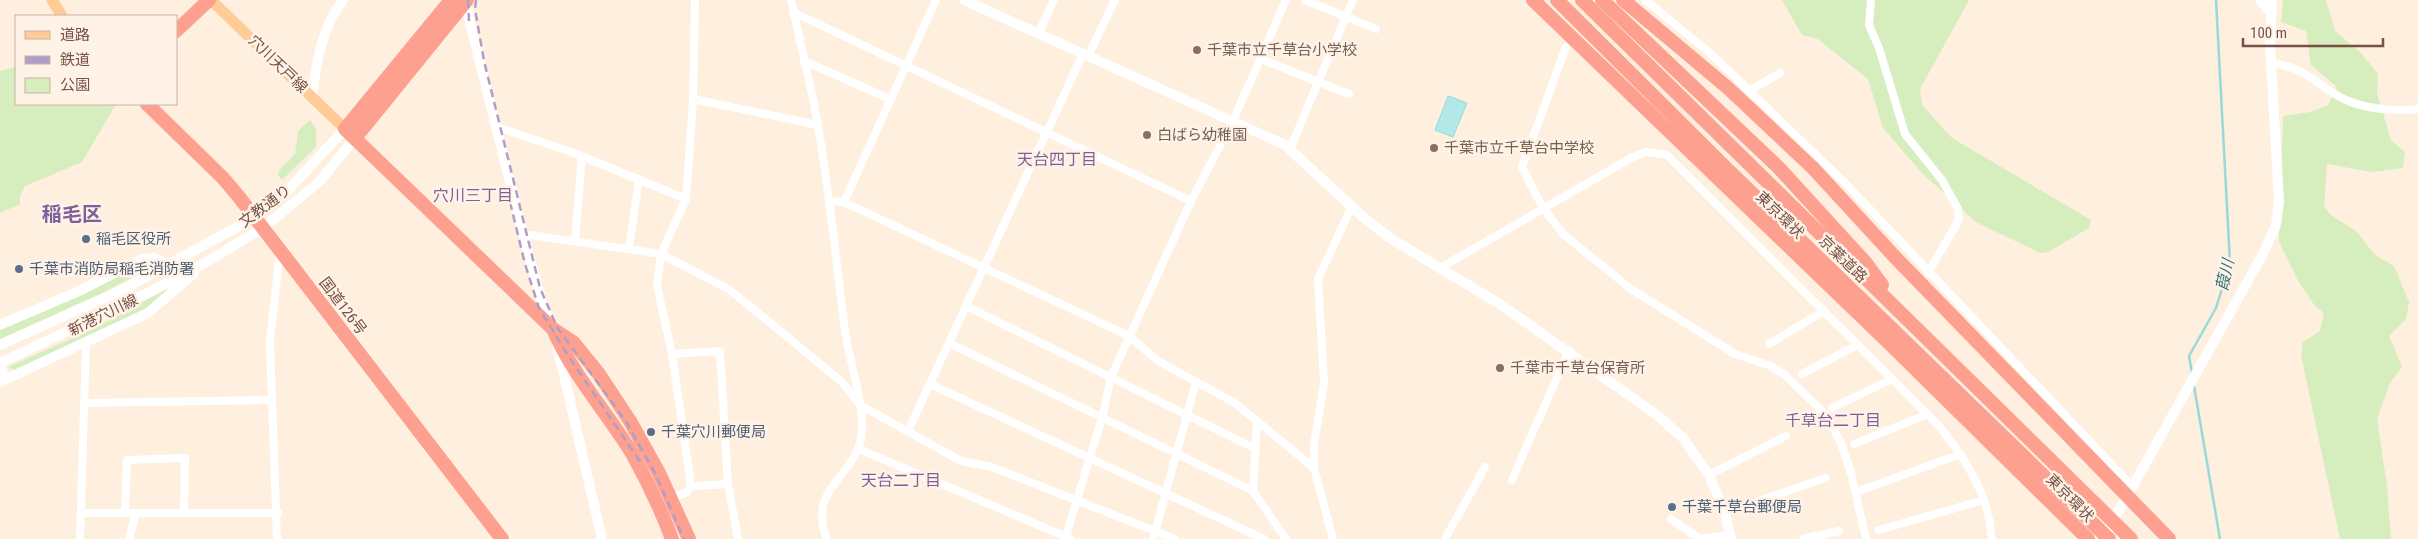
<svg xmlns="http://www.w3.org/2000/svg" width="2418" height="539" viewBox="0 0 2418 539" font-family="'Roboto Condensed','Noto Sans JP',sans-serif">
	<style>
		.green { fill: #d6edbd }
		.water { fill: #b3e8e9; stroke: #98d9dc }
		.lines { fill: none; stroke-linecap: round; stroke-linejoin: round }
		.stream { stroke: #98d9dc; stroke-width: 2.5 }
		.street { stroke: #fff; stroke-width: 8 }
		.secondary { stroke: #fff; stroke-width: 10 }
		.primary { stroke: #ffcb96; stroke-width: 11 }
		.highway { stroke: #fea090; stroke-width: 14 }
		.rail { stroke: #af9ec8; stroke-width: 2.5; stroke-dasharray: 8 5; stroke-linecap: butt }
		.education-dot { fill: #8d6e63; stroke: #fff3e8; stroke-width: 2 }
		.service-dot { fill: #5c6f8a; stroke: #fff3e8; stroke-width: 2 }
		.labels { text-anchor: middle; dominant-baseline: central; stroke-width: 5; stroke-linejoin: round; paint-order: stroke }
		.education-label { font-size: 15px; fill: #785e54; stroke: #fff3e8; text-anchor: start }
		.street-label { font-size: 15px; fill: #775145; stroke: #fff3e8 }
		.service-label { font-size: 15px; fill: #4e5e75; stroke: #fff3e8; text-anchor: start }
		.neighbourhood-label { font-size: 16px; fill: #80609b; stroke: #fff3e8 }
		.water-label { font-size: 16px; font-style: italic; fill: #357476; stroke: #fff3e8 }
		.district-label { font-size: 20px; font-weight: bold; fill: #80609b; stroke: #fff3e8 }
	</style>
	<rect width="100%" height="100%" fill="#feefdf"/>
	<g class="green">
		<polygon points="1782,0 1969,0 1920,89 1922,105 1952,138 2091,220 2089,228 2048,252 2040,253 1976,222 1922,173 1883,128 1868,79 1818,39 1802,35"/>
		<polygon points="2283,0 2326,0 2335,31 2361,53 2378,74 2377,93 2391,140 2405,152 2403,168 2372,172 2327,164 2324,207 2331,215 2357,232 2375,255 2394,266 2409,302 2406,319 2389,336 2402,367 2390,383 2377,419 2387,486 2391,539 2340,539 2301,355 2303,342 2320,331 2324,313 2315,306 2297,279 2279,241 2283,116 2311,112 2328,105 2337,87 2311,65 2306,31 2281,22"/>
		<polygon points="16,67 16,104 116,104 82,162 25,186 20,196 20,204 0,213 0,71"/>
		<polygon points="310,120 316,129 316,147 282,180 278,175 279,170 295,154 298,131"/>
		<polygon points="145,262 151,263 153,266 104,292 0,339 0,329"/>
		<polygon points="170,287 146,309 15,370 8,367 95,328"/>
	</g>
	<polygon class="water" points="1448,96 1467,103 1453,137 1435,130"/>
	<g class="lines">
		<g class="stream">
			<polyline points="2192,373 2189,356 2216,308 2230,263 2216,0"/>
			<polyline points="2194,386 2220,539"/>
		</g>
		<g class="street">
			<path d="M 791,0 C 800,42 811,84 818,126 C 830,194 836,262 845,330 C 849,361 861,392 862,423 C 865,476 805,482 827,539"/>
			<polyline points="1305,0 1376,29"/>
			<polyline points="1645,0 1709,52 1846,184 2132,486"/>
			<polyline points="1871,0 1869,25 1879,48 1905,134 1942,180 1958,209 1959,219 1952,232 1928,273"/>
			<polyline points="793,12 1191,201"/>
			<polyline points="1038,34 1054,0"/>
			<polyline points="1566,47 1522,167 1543,208 1563,234 1631,289 1735,354 1771,366 1784,374 1826,415 1841,443 1851,473 1866,539"/>
			<polyline points="1088,56 1115,0"/>
			<polyline points="1261,59 1349,94"/>
			<polyline points="804,61 890,99"/>
			<path d="M 2271,64 C 2302,64 2320,88 2346,100 C 2368,110 2395,111 2418,109"/>
			<polyline points="1751,90 1780,73"/>
			<polyline points="693,99 818,125"/>
			<polyline points="497,127 574,153 686,199"/>
			<polyline points="1290,149 1353,0"/>
			<polyline points="829,201 844,202 1129,336 1158,361 1235,403 1314,468"/>
			<polyline points="844,202 936,0"/>
			<polyline points="523,234 661,254 730,290 842,382 860,405 961,461 992,467 1175,539"/>
			<polyline points="575,240 582,157"/>
			<polyline points="629,249 639,179"/>
			<path d="M 1440,268 L 1633,157 L 1646,152 L 1667,155 L 1940,427 C 1967,462 1988,492 1992,539"/>
			<polyline points="966,306 1254,448"/>
			<polyline points="949,343 1253,491 1286,539"/>
			<polyline points="1769,344 1824,311"/>
			<polyline points="672,354 720,351 728,484 738,539"/>
			<polyline points="0,364 7,380"/>
			<polyline points="1802,374 1857,345"/>
			<polyline points="930,384 1264,539"/>
			<polyline points="85,403 272,400"/>
			<polyline points="1832,408 1892,379"/>
			<polyline points="908,431 1083,54"/>
			<polyline points="1854,444 1928,414"/>
			<polyline points="859,449 1071,539"/>
			<polyline points="1709,475 1786,436"/>
			<polyline points="1512,480 1569,350"/>
			<polyline points="691,486 728,484"/>
			<polyline points="1253,491 1257,422"/>
			<polyline points="1856,492 1961,454"/>
			<polyline points="671,499 687,492 691,486 672,354 657,285 661,254 686,199 693,99 695,0"/>
			<polyline points="82,513 278,513"/>
			<polyline points="125,513 127,460 185,458 184,513"/>
			<polyline points="1725,513 1825,478"/>
			<polyline points="1671,519 1700,539 1730,535"/>
			<polyline points="1879,530 1984,500"/>
			<polyline points="80,539 86,343"/>
			<polyline points="129,539 136,513"/>
			<polyline points="277,539 270,341 280,251"/>
			<polyline points="1065,539 1102,418 1111,377 1191,201 1233,121 1286,0"/>
			<polyline points="1153,539 1196,382"/>
			<polyline points="1333,539 1314,468 1314,445 1324,383 1318,279 1352,206"/>
			<polyline points="1445,539 1485,467"/>
			<polyline points="1803,539 1839,531"/>
		</g>
		<g class="secondary">
			<polyline points="466,0 469,19 523,234 543,306 551,324"/>
			<polyline points="964,0 1285,145 1363,217 1390,238 1503,306 1658,416 1683,438 1709,475 1725,513 1731,539"/>
			<polyline points="2260,0 2270,12"/>
			<path d="M 312,97 C 316,64 322,27 343,0"/>
			<polyline points="0,325 77,292 142,259 153,258 169,264"/>
			<polyline points="0,345 118,292 241,225 287,191 345,129"/>
			<polyline points="557,345 602,539"/>
			<polyline points="0,363 150,292 203,264 263,228 319,182 355,138"/>
			<polyline points="0,382 148,313 194,273"/>
			<polyline points="2103,539 2263,254 2276,225 2279,201 2270,45 2272,0"/>
		</g>
		<g class="primary">
			<polyline points="52,0 62,16"/>
			<polyline points="211,0 345,129"/>
		</g>
		<g class="highway">
			<polyline points="451,0 345,129 553,329 573,342 599,374 630,421 659,473 689,539"/>
			<polyline points="1533,0 1889,343 2088,539"/>
			<polyline points="1557,0 1727,169 2109,539"/>
			<polyline points="1582,0 2131,539"/>
			<polyline points="1602,0 1779,168 1865,262 1882,285"/>
			<polyline points="1623,0 1728,88 1813,168 1893,255 2169,539"/>
			<polyline points="176,31 209,0"/>
			<polyline points="147,104 223,178 239,197 502,539"/>
			<polyline points="355,138 467,0"/>
			<path d="M 553,329 C 573,376 607,412 633,455 C 648,482 661,510 672,539"/>
		</g>
		<g class="rail">
			<polyline points="468,0 469,21"/>
			<polyline points="476,0 475,9 484,61 540,288 557,327 627,423 656,475 684,539"/>
			<polyline points="510,202 525,264 539,308 567,354 643,466"/>
		</g>
	</g>
	<g class="education-dot">
		<circle cx="1197" cy="50" r="5"/>
		<circle cx="1147" cy="135" r="5"/>
		<circle cx="1434" cy="148" r="5"/>
		<circle cx="1500" cy="368" r="5"/>
	</g>
	<g class="service-dot">
		<circle cx="86" cy="239" r="5"/>
		<circle cx="19" cy="269" r="5"/>
		<circle cx="651" cy="432" r="5"/>
		<circle cx="1672" cy="507" r="5"/>
	</g>
	<g class="labels">
		<g class="education-label">
			<text x="1207" y="50">千葉市立千草台小学校</text>
			<text x="1157" y="135">白ばら幼稚園</text>
			<text x="1444" y="148">千葉市立千草台中学校</text>
			<text x="1510" y="368">千葉市千草台保育所</text>
		</g>
		<g class="street-label">
			<text transform="translate(278 64) rotate(44)">穴川天戸線</text>
			<text transform="translate(265 206) rotate(-37)">文教通り</text>
			<text transform="translate(1780 215) rotate(44)">東京環状</text>
			<text transform="translate(1843 259) rotate(44)">京葉道路</text>
			<text transform="translate(343 306) rotate(53)">国道126号</text>
			<text transform="translate(103 315) rotate(-26)">新港穴川線</text>
			<text transform="translate(2070 498) rotate(45)">東京環状</text>
		</g>
		<g class="service-label">
			<text x="96" y="239">稲毛区役所</text>
			<text x="29" y="269">千葉市消防局稲毛消防署</text>
			<text x="661" y="432">千葉穴川郵便局</text>
			<text x="1682" y="507">千葉千草台郵便局</text>
		</g>
		<g class="neighbourhood-label">
			<text x="1057" y="159">天台四丁目</text>
			<text x="473" y="195">穴川三丁目</text>
			<text x="1833" y="420">千草台二丁目</text>
			<text x="901" y="480">天台二丁目</text>
		</g>
		<g class="water-label">
			<text transform="translate(2225 275) rotate(-78)">葭川</text>
		</g>
		<g class="district-label">
			<text x="72" y="214">稲毛区</text>
		</g>
	</g>
	<rect x="15" y="15" width="162" height="90" fill="#fff3e8" stroke="#c9b2a7"/>
	<rect x="25" y="31" width="25" height="8" fill="#ffcb96" stroke="#c9b2a7"/>
	<text x="60" y="40" font-size="15" fill="#775145">道路</text>
	<rect x="25" y="56" width="25" height="8" fill="#af9ec8" stroke="#c9b2a7"/>
	<text x="60" y="65" font-size="15" fill="#775145">鉄道</text>
	<rect x="25" y="78" width="25" height="15" fill="#d6edbd" stroke="#c9b2a7"/>
	<text x="60" y="90" font-size="15" fill="#775145">公園</text>
	<path d="M2243 38v8h140v-8" fill="none" stroke="#775145" stroke-width="2.5"/>
	<text x="2250" y="38" font-size="15" fill="#775145" stroke="#fff3e8" stroke-width="4" paint-order="stroke">100 m</text>
</svg>
